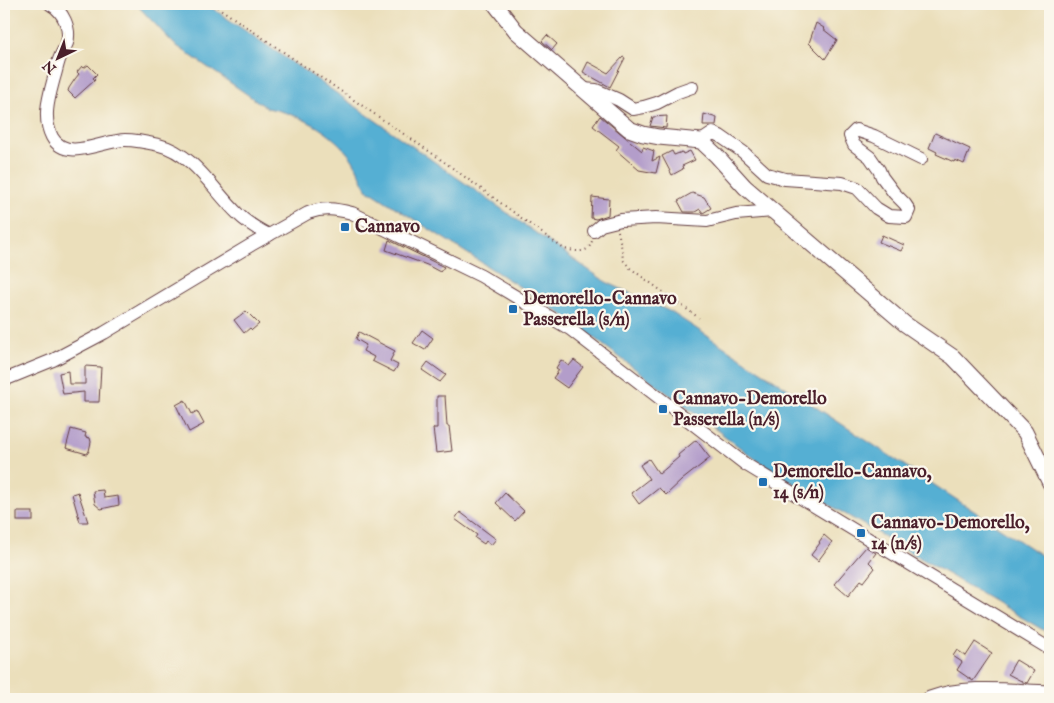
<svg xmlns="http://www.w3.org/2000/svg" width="1054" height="703" viewBox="0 0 1054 703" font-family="'IM FELL English',serif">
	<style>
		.water { fill: #55afd3; stroke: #50677f }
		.building { fill: #b39dca }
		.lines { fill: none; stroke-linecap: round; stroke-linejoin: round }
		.minor-casing { stroke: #623c41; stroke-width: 14 }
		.tertiary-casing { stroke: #623c41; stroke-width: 17 }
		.path { stroke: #623c41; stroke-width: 2; stroke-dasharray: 1 4; stroke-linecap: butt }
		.minor { stroke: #fff; stroke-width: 12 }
		.tertiary { stroke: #fff; stroke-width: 15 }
		.poi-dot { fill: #1f6fb2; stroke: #fbf7ec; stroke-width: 2 }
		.labels { text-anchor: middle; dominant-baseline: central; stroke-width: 4.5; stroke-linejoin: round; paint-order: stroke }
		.poi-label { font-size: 18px; font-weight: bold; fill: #4a1f2b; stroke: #fbf7ec; text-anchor: start }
	</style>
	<rect width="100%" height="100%" fill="#fbf7ec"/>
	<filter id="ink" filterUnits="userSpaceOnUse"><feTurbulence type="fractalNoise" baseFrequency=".02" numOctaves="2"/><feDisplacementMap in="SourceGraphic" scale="10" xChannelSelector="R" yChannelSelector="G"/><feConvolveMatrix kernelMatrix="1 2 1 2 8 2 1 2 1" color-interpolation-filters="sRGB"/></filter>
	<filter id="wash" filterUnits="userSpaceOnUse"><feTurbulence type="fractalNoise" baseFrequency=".0096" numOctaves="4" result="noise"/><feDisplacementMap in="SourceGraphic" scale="20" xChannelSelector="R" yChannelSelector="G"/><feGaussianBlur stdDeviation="1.12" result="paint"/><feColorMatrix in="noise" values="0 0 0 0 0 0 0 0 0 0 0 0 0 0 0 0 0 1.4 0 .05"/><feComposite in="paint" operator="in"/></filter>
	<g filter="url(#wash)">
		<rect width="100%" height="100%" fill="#ebdfbb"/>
		<path class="water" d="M 136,4 L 206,4 L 312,76 L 606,282 L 671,312 L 1050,561 L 1050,634 L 770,470 L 566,317 L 534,296 L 368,190 C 361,180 359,169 352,159 C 332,131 300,114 267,108 L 174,44 Z"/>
		<g id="blocks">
			<g class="building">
				<polygon points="816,23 824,28 823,29 837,40 825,59 809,43"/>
				<polygon points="547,35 557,44 552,50 542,41"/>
				<polygon points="623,57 625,58 610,87 583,72 588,62 608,73"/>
				<polygon points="88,65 97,74 93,78 95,80 75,98 68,91 69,88 75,79 79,74 77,72 82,66 84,68"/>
				<polygon points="704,114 717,118 716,125 703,125"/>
				<polygon points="600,116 642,151 643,147 654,151 652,161 660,157 656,173 639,170 616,150 619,146 593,126"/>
				<polygon points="667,116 666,128 650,126 653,117"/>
				<polygon points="935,133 970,149 964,164 955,160 954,162 936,154 937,152 929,148"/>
				<polygon points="672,151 674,155 682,152 683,154 690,151 695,160 682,166 683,169 672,175 662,156"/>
				<polygon points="692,193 704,197 711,208 703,213 700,209 695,212 684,212 678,201"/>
				<polygon points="592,197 609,199 608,215 596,219 591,218"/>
				<polygon points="882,235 904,245 901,251 879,242"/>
				<polygon points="389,240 444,267 440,272 427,265 386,250"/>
				<polygon points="246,311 259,324 252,330 250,328 244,333 234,320"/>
				<polygon points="422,330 433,338 425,350 413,343"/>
				<polygon points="359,332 395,351 390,361 398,365 394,372 372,361 374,357 363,351 366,345 356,339"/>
				<polygon points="561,360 569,366 574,360 583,367 567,388 553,378 559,370 556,368"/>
				<polygon points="428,362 446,375 440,382 422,370"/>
				<polygon points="85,366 101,367 99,402 84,402 84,392 63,394 59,373 68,371 69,384 85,384"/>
				<polygon points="437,396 445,396 447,426 449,426 452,451 436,453 433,428 437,428"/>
				<polygon points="185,400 192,414 197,411 204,424 189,432 176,405"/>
				<polygon points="71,429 86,433 85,437 90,438 91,442 89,451 87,454 66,448"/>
				<polygon points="696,440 710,458 682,480 666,495 659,488 639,504 631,493 649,479 640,465 649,459 659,474 679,457 678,455"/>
				<polygon points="103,490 104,498 118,496 119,505 101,509 95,504 93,491"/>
				<polygon points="78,492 88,522 80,522 72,494"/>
				<polygon points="505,493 524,511 515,521 496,503"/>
				<rect x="17" y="512" width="16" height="9"/>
				<polygon points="460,512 496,539 491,545 486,541 484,544 475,538 477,535 455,519"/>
				<polygon points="824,535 832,542 818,561 811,555 820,543 819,542"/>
				<polygon points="866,547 876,553 869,562 875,568 864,582 861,580 848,596 834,584"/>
				<polygon points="975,642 992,653 973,681 957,670 962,662 953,656 957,650 966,656"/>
				<polygon points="1016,660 1034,671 1027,683 1023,682 1008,674"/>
			</g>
		</g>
	</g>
	<g filter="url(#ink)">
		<use href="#blocks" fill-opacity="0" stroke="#623c41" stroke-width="1"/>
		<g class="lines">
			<g class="minor-casing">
				<g id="minor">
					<path d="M 50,4 C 63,11 71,28 67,43 C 65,48 61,54 59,60 C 57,66 56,72 54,78 C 49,97 42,118 52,137 C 66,163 104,140 125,140 C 135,140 150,143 159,145 C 193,153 214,191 238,214 C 247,223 257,229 269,235"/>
					<polyline points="583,89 596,90 619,100 633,109 644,107 657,103 678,92 692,87"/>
					<polyline points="701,141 713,133 720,136 743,152 767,174 785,179 842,183 857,188 876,208 889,216 906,217 909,210 905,204 894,193 882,177 879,170 870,157 854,145 850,136 856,130 874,136 921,159"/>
					<polyline points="594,231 601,225 621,220 656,218 707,221 736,214 773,211"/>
					<path d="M 4,380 L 53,360 L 104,333 L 251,245 L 308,213 C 324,207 335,209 352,213 L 481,276 L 570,329 L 745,464 L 1050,649"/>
				</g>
			</g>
			<g class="tertiary-casing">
				<g id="tertiary">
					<polyline points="495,4 516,31 629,129 643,134 659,137 701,141 716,155 745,187 905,324 953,357 1025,432 1050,483"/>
					<path d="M 930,699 C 968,685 1011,692 1050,693"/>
				</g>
			</g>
			<g class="path">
				<path d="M 213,4 L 436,156 L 564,249 C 576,251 588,255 592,241"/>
				<polyline points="618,231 622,250 623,260 630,268 699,318"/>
			</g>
			<use href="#minor" class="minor"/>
			<use href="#tertiary" class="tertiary"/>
		</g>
	</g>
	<g class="poi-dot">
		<rect x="340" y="222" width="10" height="10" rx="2.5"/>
		<rect x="508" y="304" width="10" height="10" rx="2.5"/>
		<rect x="658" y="404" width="10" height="10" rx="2.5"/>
		<rect x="758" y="477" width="10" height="10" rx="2.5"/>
		<rect x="856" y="528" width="10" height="10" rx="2.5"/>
	</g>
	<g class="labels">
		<g class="poi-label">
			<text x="355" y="227">Cannavo</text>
			<text x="523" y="299">Demorello-Cannavo<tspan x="523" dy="21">Passerella (s/n)</tspan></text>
			<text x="673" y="399">Cannavo-Demorello<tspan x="673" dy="21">Passerella (n/s)</tspan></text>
			<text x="773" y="472">Demorello-Cannavo,<tspan x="773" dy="21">14 (s/n)</tspan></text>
			<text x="871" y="523">Cannavo-Demorello,<tspan x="871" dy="21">14 (n/s)</tspan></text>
		</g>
	</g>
	<rect width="1054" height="703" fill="none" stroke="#fbf7ec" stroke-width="20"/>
	<g transform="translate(58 58) rotate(223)" stroke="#fbf7ec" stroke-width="4" paint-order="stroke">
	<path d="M0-4L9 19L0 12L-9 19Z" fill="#4a1f2b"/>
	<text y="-8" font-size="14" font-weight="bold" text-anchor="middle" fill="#4a1f2b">N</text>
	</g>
</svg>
